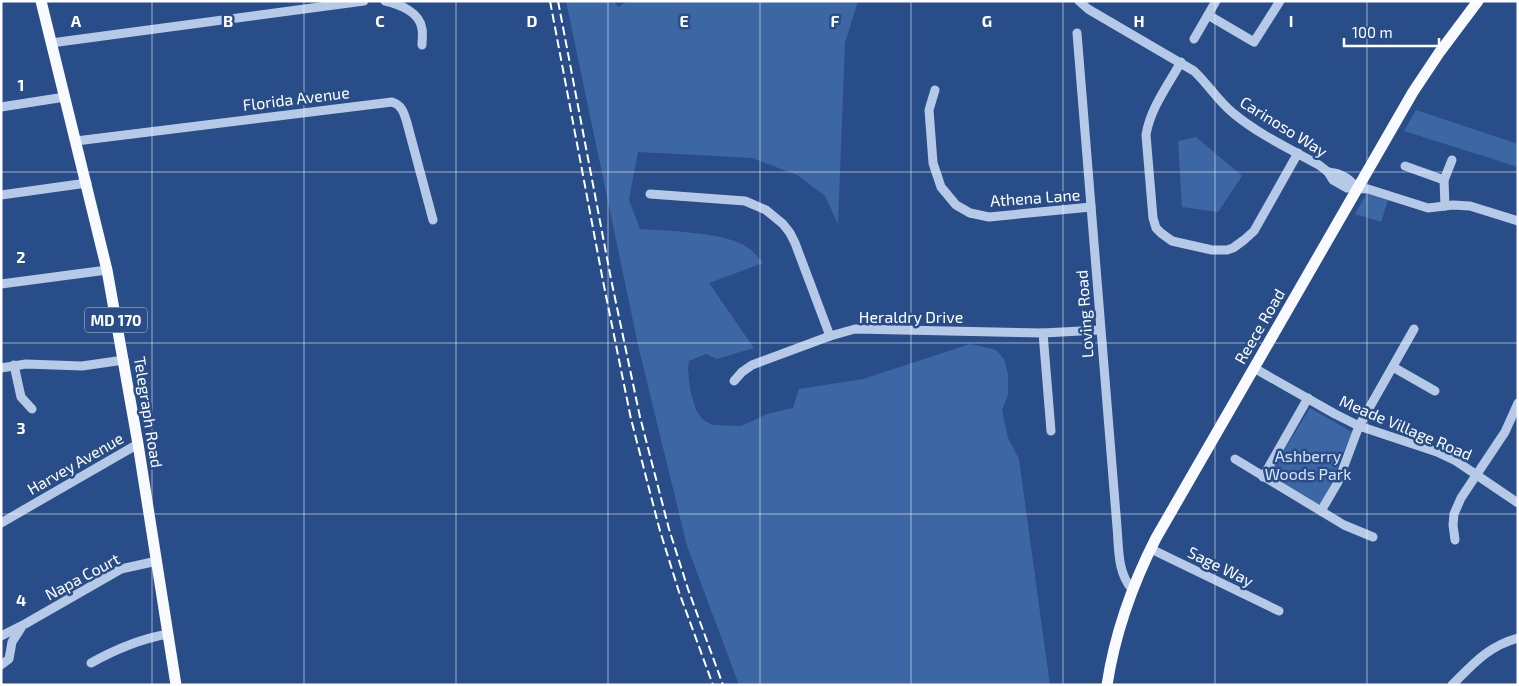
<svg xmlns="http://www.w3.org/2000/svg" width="1519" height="686" viewBox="0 0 1519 686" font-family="'Exo 2',sans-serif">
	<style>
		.green { fill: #3d66a5 }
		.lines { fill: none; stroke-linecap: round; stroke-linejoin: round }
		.minor { stroke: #b6cae8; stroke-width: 9 }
		.major { stroke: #f8fafe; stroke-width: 11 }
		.rail { stroke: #fff; stroke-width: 2; stroke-dasharray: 9 4; stroke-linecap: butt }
		.grid { fill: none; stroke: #fff; stroke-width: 1; stroke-opacity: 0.55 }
		.labels { text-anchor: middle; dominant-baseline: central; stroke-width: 5; stroke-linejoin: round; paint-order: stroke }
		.shield { fill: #294d88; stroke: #bfcadb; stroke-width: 1 }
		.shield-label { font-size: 15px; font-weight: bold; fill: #fff }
		.street-label { font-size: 16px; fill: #fff; stroke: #294d88 }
		.park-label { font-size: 16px; fill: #d9e5f7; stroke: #294d88 }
		.grid-label { font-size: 16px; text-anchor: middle; font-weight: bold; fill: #fff; stroke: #294d88; stroke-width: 5; stroke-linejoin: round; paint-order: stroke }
	</style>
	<rect width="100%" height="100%" fill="#294d88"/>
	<g class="green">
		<path d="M 566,1 L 614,1 L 618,7 L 628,1 L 858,1 L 845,43 L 838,224 L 825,196 L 797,175 L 752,158 L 638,152 L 629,200 L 640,229 C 667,231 725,232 747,247 C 753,250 758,258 763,263 L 709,283 L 754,348 L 717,359 L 706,354 L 689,361 L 688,369 L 690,390 L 696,410 L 703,420 L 713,425 L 741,426 L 767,414 L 793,408 L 799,389 L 863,379 L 970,344 L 996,350 L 1004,359 L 1008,374 L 1008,395 L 1002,410 L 1008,438 L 1019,459 L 1050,685 L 739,685 L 687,546 L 638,345 Z"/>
		<polygon points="1416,110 1518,144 1518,167 1404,131"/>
		<polygon points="1196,137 1242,176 1218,212 1182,207 1178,141"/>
		<polygon points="1367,193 1388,200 1381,222 1355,214"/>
		<polygon points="1310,408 1352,432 1321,507 1269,475"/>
	</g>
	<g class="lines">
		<g class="minor">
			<path d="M 385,1 C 399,4 420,12 422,29 C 423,34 422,40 422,45"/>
			<path d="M 1079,1 L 1088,9 L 1194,71 C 1208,84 1218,101 1233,113 C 1258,134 1290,149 1319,165 L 1328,172 L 1333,180 L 1347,188 L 1368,189 L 1428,208 L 1453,205 L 1470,206 L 1518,221"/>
			<polyline points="1208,15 1254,42 1280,1"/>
			<path d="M 1077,33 L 1117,527 C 1119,548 1117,572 1132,589"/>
			<polyline points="1194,39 1216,1"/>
			<polyline points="51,43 364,1"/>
			<path d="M 1181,62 C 1168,85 1150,109 1146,135 L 1153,218 L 1156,228 L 1161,233 L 1172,241 L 1212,250 L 1227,250 L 1233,248 L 1244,240 L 1254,231 L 1298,153"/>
			<polyline points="935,90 929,110 933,163 941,187 956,205 970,213 989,217 1091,207"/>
			<polyline points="1,107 65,97"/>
			<path d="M 76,141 L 392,102 C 402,105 404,113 407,123 L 433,220"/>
			<polyline points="1405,166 1444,180 1445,206"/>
			<path d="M 1328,172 C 1341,173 1350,178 1357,189"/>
			<polyline points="1444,180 1452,160"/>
			<polyline points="650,194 745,201 766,210 783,224 790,233 795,243 830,336"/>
			<polyline points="1,195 87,183"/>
			<polyline points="1,284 107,270"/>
			<polyline points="1043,333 1051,431"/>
			<polyline points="14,365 21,397 32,409"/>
			<polyline points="1393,367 1435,391"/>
			<polyline points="1,368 26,364 82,366 124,360"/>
			<polyline points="1254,368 1335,414 1359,426 1437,452 1456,461 1518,503"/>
			<polyline points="734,381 742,372 752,365 830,336 855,329 1043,333 1100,330"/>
			<polyline points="1235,459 1344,525 1373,537"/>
			<polyline points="1263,477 1308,398"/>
			<polyline points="1321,511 1338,482 1359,426 1414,329"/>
			<polyline points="1,523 138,444"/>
			<polyline points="1455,540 1453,525 1454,514 1461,498 1505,432 1518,403"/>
			<polyline points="1151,549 1279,611"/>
			<polyline points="1,636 25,624 121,569 157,561"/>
			<path d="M 91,663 C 116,649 140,639 168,634"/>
			<polyline points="1,665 9,659 12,642 21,628"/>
			<path d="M 1452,685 C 1473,664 1488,646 1518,638"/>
		</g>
		<g class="major">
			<polyline points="41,1 107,270 138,444 176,685"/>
			<path d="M 1107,685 C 1115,633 1132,585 1156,538 L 1413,92 L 1439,53 L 1478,1"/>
		</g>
		<g class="rail">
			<polyline points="550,1 603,281 631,419 660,531 679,592 713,685"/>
			<polyline points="558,1 611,279 640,417 669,529 688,589 723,685"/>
		</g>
	</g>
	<path class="grid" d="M 152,1 L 152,685M 304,1 L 304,685M 456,1 L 456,685M 608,1 L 608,685M 760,1 L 760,685M 911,1 L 911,685M 1063,1 L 1063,685M 1215,1 L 1215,685M 1367,1 L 1367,685M 1,172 L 1518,172M 1,343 L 1518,343M 1,514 L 1518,514"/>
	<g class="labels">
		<rect class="shield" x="85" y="307.5" width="62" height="25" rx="4"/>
		<g class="shield-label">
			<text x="116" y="320">MD 170</text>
		</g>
		<g class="street-label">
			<text transform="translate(296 98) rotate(-7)">Florida Avenue</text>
			<text transform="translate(1284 126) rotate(32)">Carinoso Way</text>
			<text transform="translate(1035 197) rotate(-4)">Athena Lane</text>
			<text transform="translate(1084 314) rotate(-94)">Loving Road</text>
			<text x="911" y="316">Heraldry Drive</text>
			<text transform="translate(1259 326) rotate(-60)">Reece Road</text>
			<text transform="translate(149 412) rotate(81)">Telegraph Road</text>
			<text transform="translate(1406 427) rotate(23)">Meade Village Road</text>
			<text transform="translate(75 463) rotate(-30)">Harvey Avenue</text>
			<text transform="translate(1221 566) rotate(26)">Sage Way</text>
			<text transform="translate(82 576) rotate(-28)">Napa Court</text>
		</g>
		<g class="park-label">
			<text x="1308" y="455">Ashberry<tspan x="1308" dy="18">Woods Park</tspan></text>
		</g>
	</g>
	<g class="grid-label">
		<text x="76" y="27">A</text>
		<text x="228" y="27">B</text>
		<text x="380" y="27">C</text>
		<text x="532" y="27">D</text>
		<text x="684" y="27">E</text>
		<text x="835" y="27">F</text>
		<text x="987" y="27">G</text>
		<text x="1139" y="27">H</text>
		<text x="1291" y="27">I</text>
		<text x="21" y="91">1</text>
		<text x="21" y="263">2</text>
		<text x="21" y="434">3</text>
		<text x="21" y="606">4</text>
	</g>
	<rect width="1519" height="686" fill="none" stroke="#ffffff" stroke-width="5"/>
	<path d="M1344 38v8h95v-8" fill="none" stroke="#ffffff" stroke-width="2.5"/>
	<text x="1352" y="38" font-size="15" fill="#ffffff" stroke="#294d88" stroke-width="4" paint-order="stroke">100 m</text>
</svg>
